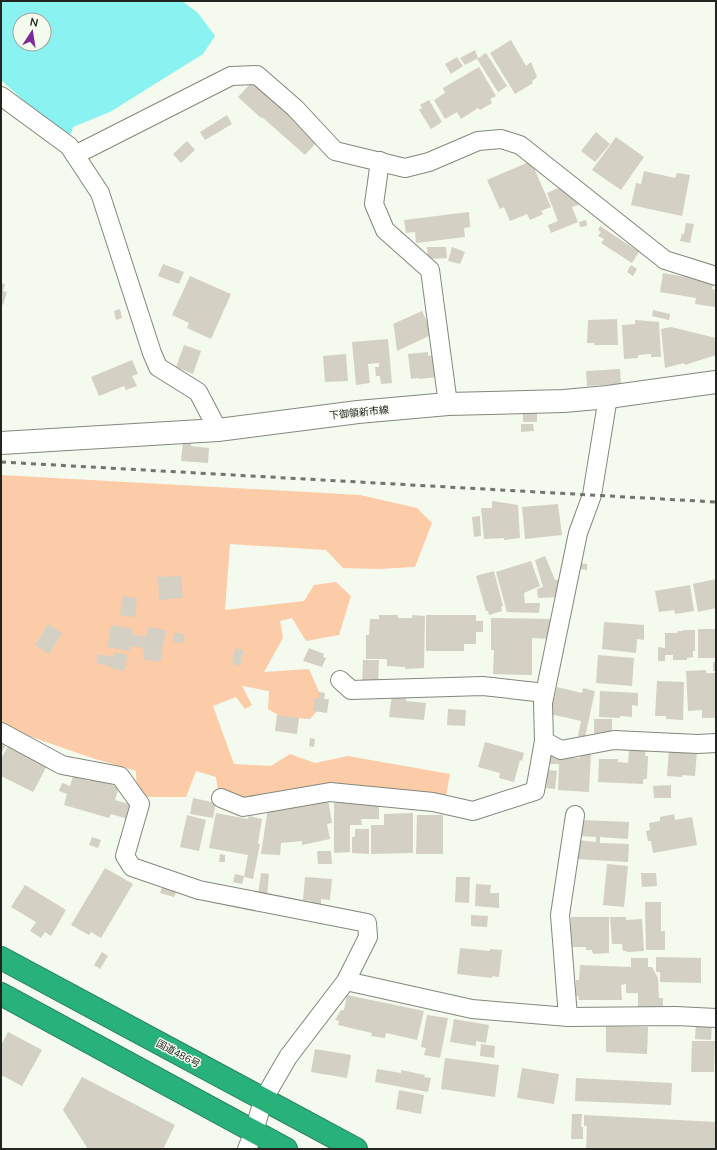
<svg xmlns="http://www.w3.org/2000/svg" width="717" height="1150" viewBox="0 0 717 1150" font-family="'Nunito Sans','Noto Sans JP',sans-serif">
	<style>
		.green { fill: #fbcca7 }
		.water { fill: #8af2f1; fill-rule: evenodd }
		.building { fill: #d4d0c4 }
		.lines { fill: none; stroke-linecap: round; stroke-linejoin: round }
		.street-casing { stroke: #82887c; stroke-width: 20 }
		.secondary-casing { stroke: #82887c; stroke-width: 24 }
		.highway-casing { stroke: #27805a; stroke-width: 24 }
		.street { stroke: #fff; stroke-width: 18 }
		.secondary { stroke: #fff; stroke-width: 22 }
		.highway { stroke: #29b17a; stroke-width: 22 }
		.rail { stroke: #71756d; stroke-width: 3; stroke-dasharray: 5 5; stroke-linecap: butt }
		.labels { text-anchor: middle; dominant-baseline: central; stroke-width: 3; stroke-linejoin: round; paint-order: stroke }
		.street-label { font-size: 10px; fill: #22241f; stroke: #f4faed }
	</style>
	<rect width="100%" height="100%" fill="#f4faed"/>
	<polygon class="green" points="1,475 360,495 417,508 432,523 415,567 379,569 343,568 326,550 230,544 225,610 304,601 314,585 336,582 351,596 339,635 306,641 292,618 280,621 283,638 264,672 309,669 324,703 310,719 281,717 268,709 269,691 242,686 252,705 245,709 236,697 213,706 234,764 271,766 290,754 315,763 348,756 450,774 446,796 326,783 251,799 218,791 216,777 196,771 186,797 137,797 136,771 89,757 3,727 1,725"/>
	<path class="water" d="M 1,1 L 182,1 L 198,13 L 215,36 L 203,54 L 110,112 L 73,127 L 71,134 L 56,130 L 1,80 ZM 20,20 L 44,20 L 44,44 L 20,44 Z"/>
	<g class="building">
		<polygon points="511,40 526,66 531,62 537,77 532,81 533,83 515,94 490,53"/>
		<polygon points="475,50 478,58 465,65 460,58"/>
		<polygon points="486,53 507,86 498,92 477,59"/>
		<polygon points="457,57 463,66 451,74 445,64"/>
		<polygon points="479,67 496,96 490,99 492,103 480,110 478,108 461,119 457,112 445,119 434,100 445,93 443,88"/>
		<polygon points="252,82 318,141 305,155 262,117 261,118 238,97"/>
		<polygon points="429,100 442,122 431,129 419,110 422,108 420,105"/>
		<polygon points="227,115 232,124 205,140 200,132"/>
		<polygon points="596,132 610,144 595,162 581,151"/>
		<polygon points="616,137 644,157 621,190 592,170"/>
		<polygon points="187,141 195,150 181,163 173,154"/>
		<polygon points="531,161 551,207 541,211 543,214 530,220 527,214 510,221 504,207 500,209 487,180"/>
		<polygon points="644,171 675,178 677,173 690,175 682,216 631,205 636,183 641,184"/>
		<polygon points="561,187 579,205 572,207 578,222 551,233 548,225 558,221 547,193"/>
		<polygon points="469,212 470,227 464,228 465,237 416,243 415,232 406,233 404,220"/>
		<polygon points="586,220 587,226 580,227 579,222"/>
		<polygon points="686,223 694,224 690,243 680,241 682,234 684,234"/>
		<polygon points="600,226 639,252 632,263 601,243 604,239 598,236 601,232 598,230"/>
		<polygon points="427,247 446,247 447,258 428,259"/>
		<polygon points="452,247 465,252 460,264 448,261"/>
		<polygon points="163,264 184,272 179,284 158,276"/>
		<polygon points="631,265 637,269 633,276 627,272"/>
		<polygon points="663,273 714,282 712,289 716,290 716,307 695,304 696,298 660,292"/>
		<polygon points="190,276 231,294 211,339 187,328 189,323 172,315"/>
		<polygon points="1,283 5,284 3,291 7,292 3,305 1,304"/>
		<polygon points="120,309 122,318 116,320 114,311"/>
		<polygon points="653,310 670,314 669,320 652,316"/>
		<polygon points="422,311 433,334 397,351 394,327 393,324"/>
		<polygon points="617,319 618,345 594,345 594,343 587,343 588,320"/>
		<polygon points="635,320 659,322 661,357 651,357 651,354 638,355 638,358 624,359 622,325 635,324"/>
		<polygon points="671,327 716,338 716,355 685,365 684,363 665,368 661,329"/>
		<polygon points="388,339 392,383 381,384 380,376 376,376 375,367 379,367 379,363 368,364 370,383 356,385 352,342"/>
		<polygon points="184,345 201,351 193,374 176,367"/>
		<polygon points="428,352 428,356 435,355 438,377 419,379 419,378 411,379 408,354"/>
		<polygon points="346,354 348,381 325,382 323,356"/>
		<polygon points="132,360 138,374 132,376 137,386 126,390 124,386 99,396 91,377"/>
		<polygon points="620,369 621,384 587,386 586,371"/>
		<rect x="523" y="412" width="14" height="10"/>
		<polygon points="521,424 533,424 534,431 521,432"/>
		<polygon points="183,442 191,443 191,446 209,448 208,463 181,461"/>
		<polygon points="492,501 518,505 520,538 504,540 504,538 484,539 481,508 492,508"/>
		<polygon points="558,504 562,535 525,539 522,507"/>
		<polygon points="480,516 481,536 474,537 472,517"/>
		<polygon points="545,556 555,580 563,579 562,597 538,598 537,589 543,587 535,560"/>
		<polygon points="531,561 540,586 524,593 525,603 540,603 539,613 507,612 496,572"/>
		<polygon points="579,563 587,564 587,570 579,569"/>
		<polygon points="494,571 503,606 501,607 502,611 489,615 488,611 486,611 476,576"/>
		<polygon points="181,576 183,598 159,600 158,577"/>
		<polygon points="716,579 716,608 698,612 693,584"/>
		<polygon points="690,585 694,611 675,614 674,610 659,612 655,591"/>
		<polygon points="123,596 137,598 135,617 120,615"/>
		<polygon points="379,615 398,615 398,618 412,618 412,615 425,616 424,668 405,669 405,667 387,666 387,659 366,659 366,635 369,635 370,619 379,619"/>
		<polygon points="426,615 476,615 476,621 483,621 483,632 476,632 476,644 464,644 464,651 426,651"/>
		<polygon points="491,618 552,619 551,639 532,638 532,675 493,674 494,650 491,650"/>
		<polygon points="604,622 644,625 644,640 637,639 636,653 602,649"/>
		<polygon points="48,624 62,633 49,654 35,645"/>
		<polygon points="111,625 133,629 132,634 146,637 148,627 166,630 160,662 143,659 144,648 130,646 129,651 107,647"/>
		<rect x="698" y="629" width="18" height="29"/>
		<polygon points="683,630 695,630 695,651 693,651 693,657 687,658 687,660 673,660 673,655 665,655 665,661 658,661 658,647 665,648 665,633 677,633 678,631 683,631"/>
		<polygon points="175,632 185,635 183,644 173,641"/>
		<polygon points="235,648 244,650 240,666 232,663"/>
		<polygon points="309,648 324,654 323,657 326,658 322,667 303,661"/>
		<polygon points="114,652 128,655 124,671 110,668 110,666 96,663 98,654 113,657"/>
		<polygon points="598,655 634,658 632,686 596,683"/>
		<polygon points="363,660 379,660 378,684 362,683"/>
		<rect x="713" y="662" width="3" height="9"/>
		<polygon points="706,670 706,673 716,673 716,718 702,718 702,710 688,711 686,671"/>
		<polygon points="657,681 684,682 683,720 666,719 666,716 655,716"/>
		<polygon points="557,687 582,693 583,688 595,691 585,737 578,736 581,721 550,714"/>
		<polygon points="600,691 638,693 638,706 632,705 632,717 620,716 620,718 599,717"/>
		<polygon points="319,692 325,693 324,699 329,699 327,713 313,711 315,698 319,698"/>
		<polygon points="392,694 406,695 406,701 426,703 424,720 389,717"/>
		<polygon points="448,709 466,710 465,726 447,725"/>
		<polygon points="277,715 299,718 297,734 275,731"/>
		<rect x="594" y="719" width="18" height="14"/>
		<polygon points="310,738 315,739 314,747 309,746"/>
		<polygon points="1,740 7,743 1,754"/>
		<polygon points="485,742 524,753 522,761 520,760 514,782 499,778 500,773 478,767"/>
		<polygon points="9,744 48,764 33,792 1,776 1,759"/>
		<polygon points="629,749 646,750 645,756 648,756 647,779 643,779 643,784 598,782 599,759 618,759 618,762 628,763"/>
		<polygon points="669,749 697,751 695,776 682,775 682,777 667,776"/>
		<polygon points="580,752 591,753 589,792 558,790 559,764 550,764 550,754 563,757 580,758"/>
		<polygon points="548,770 557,771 555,789 546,788"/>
		<polygon points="73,776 89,781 90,778 119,787 115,800 132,805 128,819 111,814 109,818 64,805 67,794 59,791 62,783 70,786"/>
		<polygon points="671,785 671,798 654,798 653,786"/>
		<polygon points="193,798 216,803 213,818 190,814"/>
		<polygon points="328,799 332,823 327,824 330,839 302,845 302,841 281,843 280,855 261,854 268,808"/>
		<polygon points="379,802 379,819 361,819 362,825 350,825 350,852 334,853 334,803"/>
		<polygon points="216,813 248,819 249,816 262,819 258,843 260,844 253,879 244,877 248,855 209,848"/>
		<polygon points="413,813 413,853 371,854 371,825 384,825 384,814"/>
		<polygon points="674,814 675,820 692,817 697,845 653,853 651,841 648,841 646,831 650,830 649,823 660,821 660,817"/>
		<polygon points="187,815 206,820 199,851 180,847"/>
		<polygon points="417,815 443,815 443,854 416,854"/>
		<polygon points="581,820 629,822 628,839 600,837 600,843 629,844 628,862 576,859 577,840 596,842 596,837 580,836"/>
		<polygon points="355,829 369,829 369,854 352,853 352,837 355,837"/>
		<polygon points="92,837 101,840 98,848 89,845"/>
		<polygon points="317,851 331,851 332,864 318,864"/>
		<polygon points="220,854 225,855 225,862 219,862"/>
		<polygon points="607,864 628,866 624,907 603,905"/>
		<polygon points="105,868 133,884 101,938 91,932 89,935 71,925"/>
		<polygon points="261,873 269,874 267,897 258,895"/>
		<polygon points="641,873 656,873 657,886 642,887"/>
		<polygon points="235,874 244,876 242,884 233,882"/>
		<polygon points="305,877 332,879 330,900 321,899 321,904 311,903 311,901 303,900"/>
		<polygon points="456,877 470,877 469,903 455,902"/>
		<polygon points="476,884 491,885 490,893 499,893 499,908 475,906"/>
		<polygon points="25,885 66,910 51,936 45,932 41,938 30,931 36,922 11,907"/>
		<polygon points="163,885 177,890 174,897 160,893"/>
		<polygon points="645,902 661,902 661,931 665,931 665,950 646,950"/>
		<polygon points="471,915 488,916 487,927 471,926"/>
		<polygon points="571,917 609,917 609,953 593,954 592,950 586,950 586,947 571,947"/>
		<polygon points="610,917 626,917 626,920 642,919 644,951 627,952 626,951 623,951 622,944 612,944"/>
		<polygon points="460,948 490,951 490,949 502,950 499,977 492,976 492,978 457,974"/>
		<polygon points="102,952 108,956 100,969 94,965"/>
		<polygon points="656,957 701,958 701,983 660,982 660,972 656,972"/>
		<polygon points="631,958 648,958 648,967 652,967 658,978 659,998 663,998 663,1007 638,1007 638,993 626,993 626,984 621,985 622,1000 578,1000 579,996 575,997 576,980 579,980 580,965 631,967"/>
		<polygon points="347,995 424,1011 417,1040 386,1033 385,1038 371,1036 372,1033 338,1025 339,1021 335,1020 341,1010 344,1010"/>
		<polygon points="427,1015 448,1018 440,1058 424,1055 426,1048 421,1047"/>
		<polygon points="454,1019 489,1025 486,1043 476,1041 476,1046 450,1042"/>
		<polygon points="696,1023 712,1024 711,1040 695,1039"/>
		<polygon points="606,1026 648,1027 647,1054 606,1052"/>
		<polygon points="8,1032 42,1050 22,1086 1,1075 1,1045"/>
		<polygon points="692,1041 715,1041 714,1072 691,1072"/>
		<polygon points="481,1044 495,1046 494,1058 480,1056"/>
		<polygon points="315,1049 351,1055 347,1078 311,1072"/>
		<polygon points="445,1058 499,1065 495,1097 441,1089"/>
		<polygon points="522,1068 559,1074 554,1104 517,1098"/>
		<polygon points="377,1069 401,1073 401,1070 425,1075 424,1077 431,1078 428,1092 375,1082"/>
		<polygon points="82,1077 175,1125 163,1149 88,1149 63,1110"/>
		<polygon points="576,1078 672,1083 671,1105 575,1101"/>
		<polygon points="399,1090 424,1095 421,1114 396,1109"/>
		<polygon points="572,1114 582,1114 581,1127 583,1127 583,1139 571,1139"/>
		<polygon points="584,1115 716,1122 716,1149 586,1149 587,1126 584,1126"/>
	</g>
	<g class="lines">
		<g class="street-casing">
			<g id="street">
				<polyline points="1,96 69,146 100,193 152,353 158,367 198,392 218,430"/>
				<polyline points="75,155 231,76 257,75 295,108 335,151 405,168 429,162 478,141 501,139 520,145 665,260 716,276"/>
				<polyline points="380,161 374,204 385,230 430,270 448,404"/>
				<polyline points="608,397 592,495 578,533 543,703 544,741 561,750 614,740 698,744 716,743"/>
				<polyline points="340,680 351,690 483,686 545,693"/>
				<polyline points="1,732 62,765 120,776 140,804 125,856 132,867 199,890 367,923 368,937 346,981 288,1057 263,1100 254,1132 247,1149"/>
				<polyline points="221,798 243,807 330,792 433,802 473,811 535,791 544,741"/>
				<polyline points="346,981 472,1009 568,1017 676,1016 716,1018"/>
				<polyline points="568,1017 560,915 575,815"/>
			</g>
		</g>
		<g class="secondary-casing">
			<polyline id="secondary" points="1,443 218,430 358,412 448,404 564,401 608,397 716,382"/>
		</g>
		<g class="highway-casing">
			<g id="highway">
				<polyline points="1,958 356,1149"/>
				<polyline points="1,994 286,1149"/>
			</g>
		</g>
		<use href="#street" class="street"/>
		<use href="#secondary" class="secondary"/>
		<use href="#highway" class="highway"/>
		<polyline class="rail" points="1,462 716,502"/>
	</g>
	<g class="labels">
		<g class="street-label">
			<text transform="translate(359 413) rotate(-6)">下御領新市線</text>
			<text transform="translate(178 1054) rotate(28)">国道486号</text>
		</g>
	</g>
	<rect width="717" height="1150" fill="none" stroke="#22241f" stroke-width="4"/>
	<g transform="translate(32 32) rotate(12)"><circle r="19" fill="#f4faed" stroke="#a0a49b"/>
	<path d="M0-3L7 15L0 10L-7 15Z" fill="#802998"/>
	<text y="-6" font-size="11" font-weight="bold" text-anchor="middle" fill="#22241f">N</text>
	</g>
</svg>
